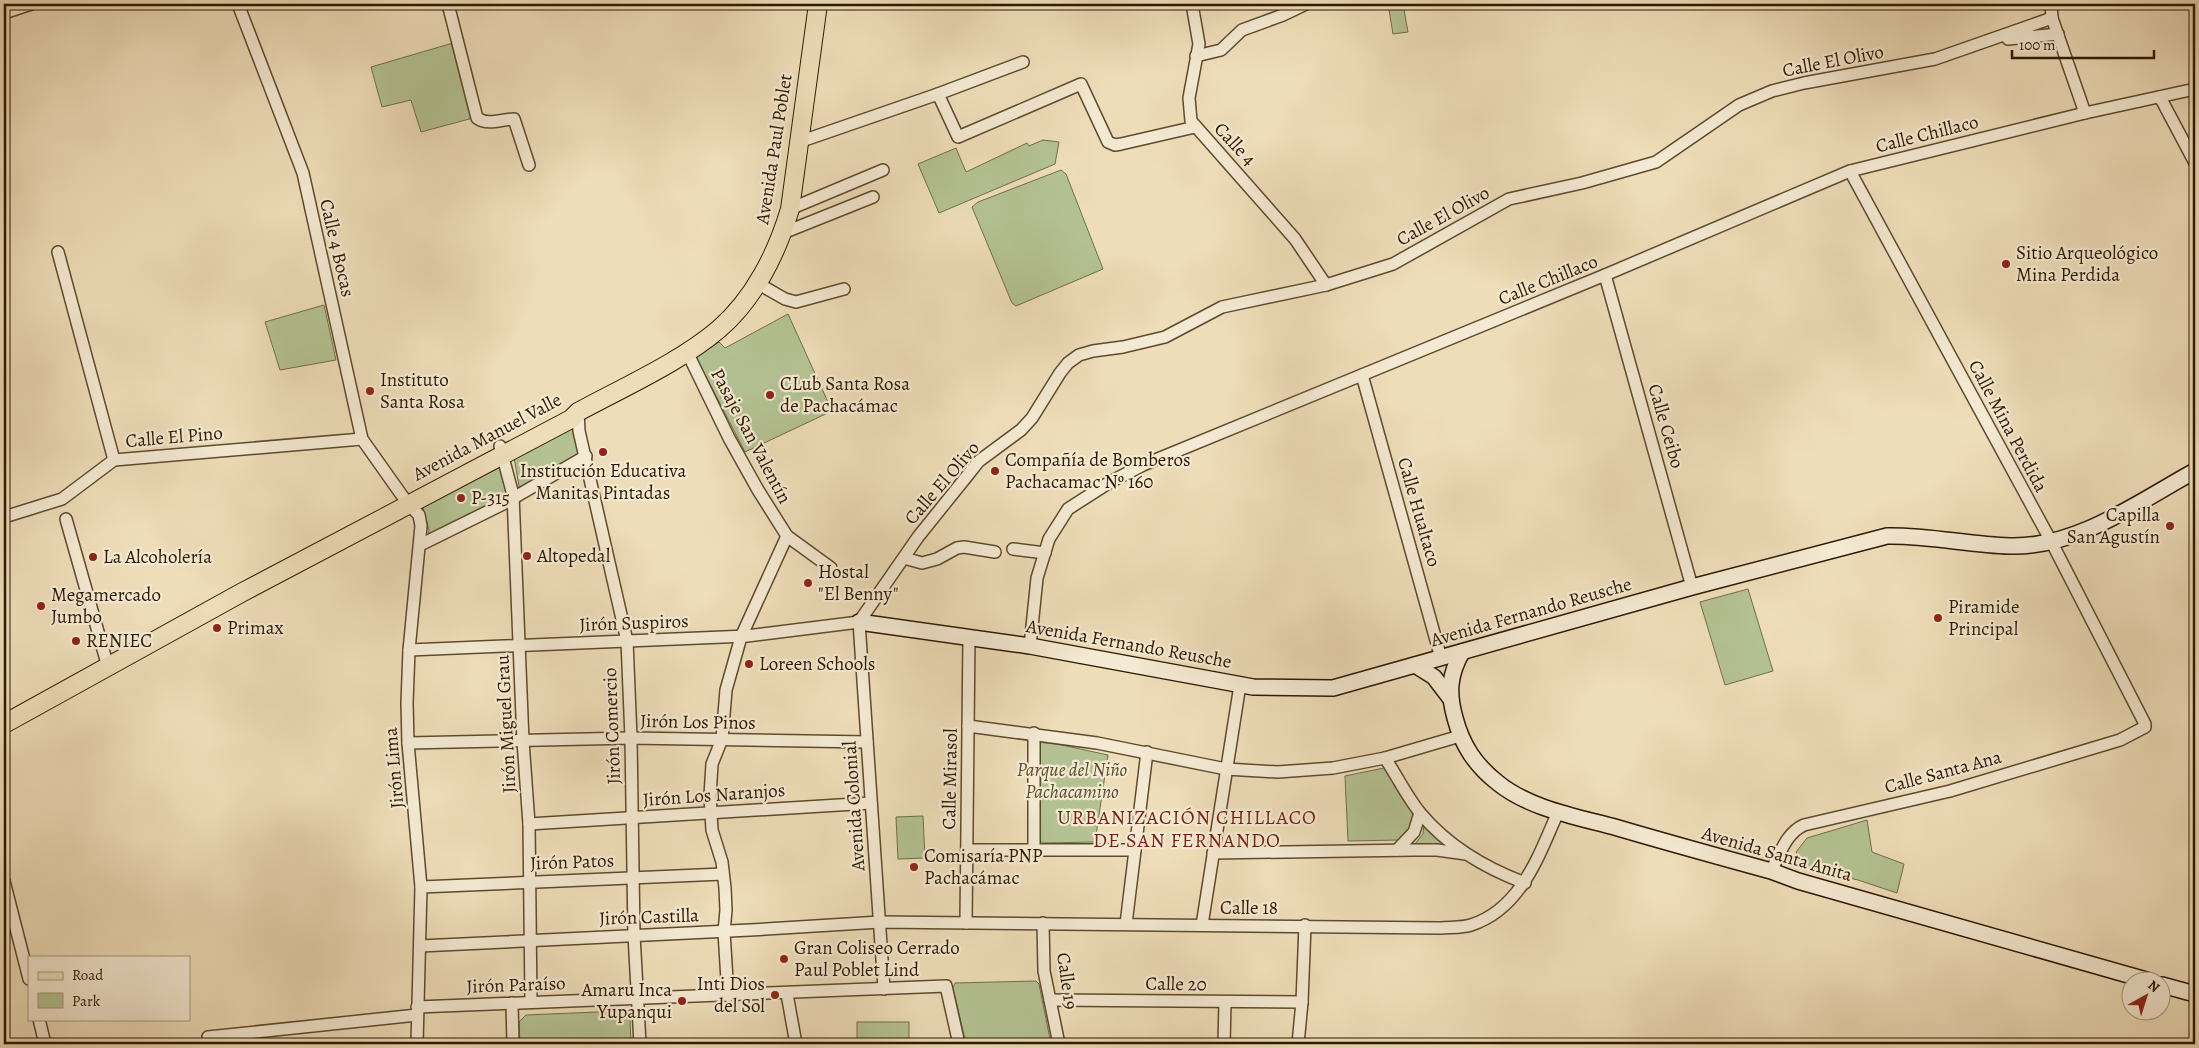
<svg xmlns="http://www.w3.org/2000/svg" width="2199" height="1048" viewBox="0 0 2199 1048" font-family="Alegreya,serif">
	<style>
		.green { fill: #b4c293; stroke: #706e4a }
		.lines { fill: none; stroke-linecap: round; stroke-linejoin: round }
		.street-casing { stroke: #5d4a2e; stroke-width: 14 }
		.secondary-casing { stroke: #2d1900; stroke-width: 18 }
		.primary-casing { stroke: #2d1900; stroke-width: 20 }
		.street { stroke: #f4e9d2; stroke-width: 11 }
		.secondary { stroke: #f4e9d2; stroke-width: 15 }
		.primary { stroke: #eeddb9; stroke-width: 18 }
		.poi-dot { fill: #8f2418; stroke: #f4e9d2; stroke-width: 2 }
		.labels { text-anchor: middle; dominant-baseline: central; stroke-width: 4.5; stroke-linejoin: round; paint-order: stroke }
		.street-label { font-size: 19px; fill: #2d1900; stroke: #f4e9d2 }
		.poi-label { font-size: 19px; fill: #2d1900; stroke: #f4e9d2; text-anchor: start }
		.park-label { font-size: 19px; font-style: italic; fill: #564c2c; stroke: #f4e9d2 }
		.neighbourhood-label { font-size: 20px; letter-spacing: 1px; fill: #7a1f14; stroke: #f4e9d2 }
	</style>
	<rect width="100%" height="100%" fill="#eeddb9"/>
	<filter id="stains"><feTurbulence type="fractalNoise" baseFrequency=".004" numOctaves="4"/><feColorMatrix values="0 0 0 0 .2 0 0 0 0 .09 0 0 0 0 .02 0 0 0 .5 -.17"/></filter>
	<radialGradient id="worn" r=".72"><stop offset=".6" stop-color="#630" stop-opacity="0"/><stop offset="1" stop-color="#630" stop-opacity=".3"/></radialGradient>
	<g class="green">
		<polygon points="1388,4 1403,4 1408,32 1393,34"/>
		<polygon points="453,43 473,118 421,132 411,100 382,107 371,67"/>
		<polygon points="1043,140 1059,142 1055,164 939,213 918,164 956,148 966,172 1027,143 1029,146"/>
		<polygon points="1061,170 1066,174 1103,269 1016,306 1012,303 972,207 978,202"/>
		<polygon points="324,305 336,360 280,370 265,322"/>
		<polygon points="788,314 832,411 745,452 696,357 719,342 725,348"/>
		<polygon points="572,422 584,456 520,492 514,457"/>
		<polygon points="498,467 501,468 509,495 427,541 429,530 422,504"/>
		<polygon points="1748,589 1773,671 1725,685 1700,602"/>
		<polygon points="1043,741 1108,755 1095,842 1043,843 1039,840 1039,745"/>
		<path d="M 1384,768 L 1411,810 C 1417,824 1409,831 1400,840 L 1348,841 L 1345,776 Z"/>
		<polygon points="923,816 925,858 898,859 896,817"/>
		<polygon points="1867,820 1872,852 1904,864 1897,893 1858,880 1806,868 1796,852 1807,838"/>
		<polygon points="1424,824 1444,845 1414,845 1423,834"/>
		<polygon points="1036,981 1039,984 1051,1044 966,1044 953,988 955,983"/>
		<polygon points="620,1011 630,1020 631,1044 520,1044 519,1022 526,1015"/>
		<rect x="857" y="1022" width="52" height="22"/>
	</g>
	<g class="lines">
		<g class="street-casing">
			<g id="street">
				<polyline points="238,4 303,173 362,439 408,504 419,515 421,526 409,650 407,703 408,743 421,887 417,1044"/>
				<path d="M 448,4 L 477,118 C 488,126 502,119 514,119 L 529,165"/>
				<polyline points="1192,4 1199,44 1189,98 1191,121 1295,239 1326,285"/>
				<polyline points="2051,4 2052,18"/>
				<polyline points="4,13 31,4"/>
				<polyline points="2008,39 2058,34"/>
				<polyline points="1196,56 1221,50 1242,30 1283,15 1306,4"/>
				<polyline points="938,94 1023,62"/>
				<polyline points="2160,97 2195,163"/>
				<polyline points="799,142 938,94 958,137 1081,84 1108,142 1115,145 1121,144 1195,127"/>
				<polyline points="790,209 883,170"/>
				<polyline points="783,233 873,197"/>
				<polyline points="58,252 114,460"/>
				<polyline points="1605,275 1692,587"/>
				<polyline points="757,283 785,299 796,302 844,289"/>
				<polyline points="687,352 729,438 758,490 787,536 831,568"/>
				<polyline points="1362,375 1441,658"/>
				<polyline points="578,412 579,431 627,641 631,738 634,935 640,1044"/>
				<polyline points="500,446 513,495 523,741 529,824 531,1002"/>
				<polyline points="4,517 62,499 114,460 362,439"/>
				<polyline points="66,519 108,667"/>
				<polyline points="420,545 503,504 586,456"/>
				<polyline points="1013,549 1045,553"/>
				<polyline points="904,558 922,563 937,559 957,548 964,547 995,552"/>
				<polyline points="859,622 918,537 967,476 979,461 1021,430 1032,418 1060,373 1068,363 1079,355 1093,351 1123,347 1165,337 1222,307 1326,285 1393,264 1509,199 1582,183 1656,162 1739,105 1772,91 1804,83 1935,59 2052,18 2085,113"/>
				<polyline points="859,622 884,989"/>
				<polyline points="1030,646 1037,578 1049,539 1068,509 1110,482 1143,465 1605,275 1850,171 2085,113 2195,89"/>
				<polyline points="409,650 747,636 859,622"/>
				<polyline points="968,726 1097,743 1226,769 1278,772 1333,768 1385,758 1460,736"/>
				<polyline points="408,743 631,738 867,742"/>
				<path d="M 1385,758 C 1397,776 1407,797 1421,814 C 1449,847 1485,868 1525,883"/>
				<polyline points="529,824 871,803"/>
				<polyline points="967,850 1135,850"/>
				<polyline points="1034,850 1034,733"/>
				<polyline points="1397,850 1414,832 1420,813"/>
				<polyline points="1213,853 1414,850 1437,850 1466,854"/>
				<path d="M 1771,871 C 1780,854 1786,833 1804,825 L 1950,791 L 2120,740 L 2145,727 L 2145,724 L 2052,543 L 1850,171"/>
				<polyline points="4,881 29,979"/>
				<polyline points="421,887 723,874"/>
				<polyline points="966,923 969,636"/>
				<polyline points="1043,923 1044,971 1059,1044"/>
				<polyline points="1126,924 1147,752"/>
				<polyline points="1202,925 1240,685"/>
				<path d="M 420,946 L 750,930 L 880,922 L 1440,928 C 1450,927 1462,928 1471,925 C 1521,909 1539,855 1558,812"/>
				<polyline points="787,994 796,1044"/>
				<polyline points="728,996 724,932 726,910 725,888 722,862 712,830 710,796 712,764 722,739 726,690 741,637 787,536"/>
				<polyline points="1050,1000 1302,1002"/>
				<polyline points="512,1003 513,1044"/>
				<polyline points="417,1007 946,986 959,1044"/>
				<polyline points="39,1019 45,1044"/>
				<polyline points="208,1037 417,1015"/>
				<polyline points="1224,1044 1225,1002"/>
				<polyline points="1298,1044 1302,1002 1305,925"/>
			</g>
		</g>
		<g class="secondary-casing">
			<g id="secondary">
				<path d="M 859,622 L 1030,646 L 1253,687 L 1333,688 L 1692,587 L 1887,536 C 1928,535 1969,545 2010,546 C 2077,548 2138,502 2195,471"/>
				<path d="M 1462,652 C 1449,675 1448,693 1455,718 C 1462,745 1475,765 1498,783 C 1530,809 1578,817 1618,828 C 1669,843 1720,857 1771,871 L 1798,881 L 2146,980"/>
				<polyline points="1415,665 1434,677 1450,698"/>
				<polyline points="2162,985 2195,994"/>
			</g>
		</g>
		<g class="primary-casing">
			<path id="primary" d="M 4,724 L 241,593 L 571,419 L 578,412 C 622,388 682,361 719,329 C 754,299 777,253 790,209 L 818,4"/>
		</g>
		<use href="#street" class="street"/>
		<use href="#secondary" class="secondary"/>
		<use href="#primary" class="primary"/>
	</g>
	<g class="poi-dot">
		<circle cx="2006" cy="264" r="5"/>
		<circle cx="370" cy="391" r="5"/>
		<circle cx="770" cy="395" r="5"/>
		<circle cx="603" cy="452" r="5"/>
		<circle cx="995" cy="471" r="5"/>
		<circle cx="461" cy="498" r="5"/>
		<circle cx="2170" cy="526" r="5"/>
		<circle cx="527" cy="556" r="5"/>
		<circle cx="93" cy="557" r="5"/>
		<circle cx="808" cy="583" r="5"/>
		<circle cx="41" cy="606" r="5"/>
		<circle cx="1938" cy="618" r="5"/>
		<circle cx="217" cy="628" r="5"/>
		<circle cx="76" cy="641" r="5"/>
		<circle cx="749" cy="664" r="5"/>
		<circle cx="914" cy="867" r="5"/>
		<circle cx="784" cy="959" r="5"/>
		<circle cx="775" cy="995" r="5"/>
		<circle cx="682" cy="1001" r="5"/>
	</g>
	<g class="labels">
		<g class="street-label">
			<text transform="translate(1833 61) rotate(-11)">Calle El Olivo</text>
			<text transform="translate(1927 134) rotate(-14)">Calle Chillaco</text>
			<text transform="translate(1235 144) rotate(47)">Calle 4</text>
			<text transform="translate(774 149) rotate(-81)">Avenida Paul Poblet</text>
			<text transform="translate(1443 216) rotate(-29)">Calle El Olivo</text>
			<text transform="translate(337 248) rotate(77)">Calle 4 Bocas</text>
			<text transform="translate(1548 280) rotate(-22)">Calle Chillaco</text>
			<text transform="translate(1666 426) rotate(74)">Calle Ceibo</text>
			<text transform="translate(2008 426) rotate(62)">Calle Mina Perdida</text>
			<text transform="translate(751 436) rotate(62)">Pasaje San Valentín</text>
			<text transform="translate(174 437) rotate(-5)">Calle El Pino</text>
			<text transform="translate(487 437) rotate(-28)">Avenida Manuel Valle</text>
			<text transform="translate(942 483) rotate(-49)">Calle El Olivo</text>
			<text transform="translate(1419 512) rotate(74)">Calle Hualtaco</text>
			<text transform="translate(1531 612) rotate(-16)">Avenida Fernando Reusche</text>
			<text transform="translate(634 623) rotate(-2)">Jirón Suspiros</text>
			<text transform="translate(1129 644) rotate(10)">Avenida Fernando Reusche</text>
			<text transform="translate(698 722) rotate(1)">Jirón Los Pinos</text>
			<text transform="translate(506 724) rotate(-93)">Jirón Miguel Grau</text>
			<text transform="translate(612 726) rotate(-92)">Jirón Comercio</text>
			<text transform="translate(394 768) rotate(-95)">Jirón Lima</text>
			<text transform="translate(1943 772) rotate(-15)">Calle Santa Ana</text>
			<text transform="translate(950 779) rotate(-89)">Calle Mirasol</text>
			<text transform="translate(714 795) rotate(-4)">Jirón Los Naranjos</text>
			<text transform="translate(854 806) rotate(-94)">Avenida Colonial</text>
			<text transform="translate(1777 854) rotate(16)">Avenida Santa Anita</text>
			<text transform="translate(572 862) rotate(-2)">Jirón Patos</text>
			<text x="1249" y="908">Calle 18</text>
			<text transform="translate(649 917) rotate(-2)">Jirón Castilla</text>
			<text transform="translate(1067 981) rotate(82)">Calle 19</text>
			<text transform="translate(1176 984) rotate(1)">Calle 20</text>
			<text transform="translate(516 985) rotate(-2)">Jirón Paraíso</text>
		</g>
		<g class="poi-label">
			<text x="2016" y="253">Sitio Arqueológico<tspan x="2016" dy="22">Mina Perdida</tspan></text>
			<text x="380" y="380">Instituto<tspan x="380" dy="22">Santa Rosa</tspan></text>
			<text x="780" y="384">CLub Santa Rosa<tspan x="780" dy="22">de Pachacámac</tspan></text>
			<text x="1005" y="460">Compañía de Bomberos<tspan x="1005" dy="22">Pachacamac Nº 160</tspan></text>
			<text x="603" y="471" text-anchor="middle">Institución Educativa<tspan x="603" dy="22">Manitas Pintadas</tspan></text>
			<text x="471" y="498">P-315</text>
			<text x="2160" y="515" text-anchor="end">Capilla<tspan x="2160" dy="22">San Agustín</tspan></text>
			<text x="537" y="556">Altopedal</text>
			<text x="103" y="557">La Alcoholería</text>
			<text x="818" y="572">Hostal<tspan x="818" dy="22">"El Benny"</tspan></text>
			<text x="51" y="595">Megamercado<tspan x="51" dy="22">Jumbo</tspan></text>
			<text x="1948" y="607">Piramide<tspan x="1948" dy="22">Principal</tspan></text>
			<text x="227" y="628">Primax</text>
			<text x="86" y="641">RENIEC</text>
			<text x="759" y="664">Loreen Schools</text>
			<text x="924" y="856">Comisaría PNP<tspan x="924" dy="22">Pachacámac</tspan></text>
			<text x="794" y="948">Gran Coliseo Cerrado<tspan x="794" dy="22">Paul Poblet Lind</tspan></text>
			<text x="765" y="984" text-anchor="end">Inti Dios<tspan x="765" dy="22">del Sol</tspan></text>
			<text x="672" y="990" text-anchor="end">Amaru Inca<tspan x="672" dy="22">Yupanqui</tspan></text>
		</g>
		<g class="park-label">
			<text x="1072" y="770">Parque del Niño<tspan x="1072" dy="22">Pachacamino</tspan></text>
		</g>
		<g class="neighbourhood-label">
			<text x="1187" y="817">URBANIZACIÓN CHILLACO<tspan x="1187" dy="23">DE SAN FERNANDO</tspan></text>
		</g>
	</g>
	<rect width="2199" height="1048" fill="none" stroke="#eeddb9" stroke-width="20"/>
	<rect x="5" y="5" width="2189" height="1038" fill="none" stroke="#2d1900" stroke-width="2.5"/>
	<rect x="10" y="10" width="2179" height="1028" fill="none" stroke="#2d1900"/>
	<rect x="28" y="956" width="162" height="65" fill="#f4e9d2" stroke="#a4967e"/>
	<rect x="38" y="972" width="25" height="8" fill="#eeddb9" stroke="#a4967e"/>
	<text x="72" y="980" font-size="15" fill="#2d1900">Road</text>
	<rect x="38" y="993" width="25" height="15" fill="#b4c293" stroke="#a4967e"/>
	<text x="72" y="1006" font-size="15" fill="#2d1900">Park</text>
	<g transform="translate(2146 996) rotate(39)"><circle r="24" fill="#f4e9d2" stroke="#a4967e"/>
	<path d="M0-4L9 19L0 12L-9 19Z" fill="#8f2418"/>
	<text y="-8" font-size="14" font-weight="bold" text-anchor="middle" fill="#2d1900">N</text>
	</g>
	<path d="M2012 50v8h142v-8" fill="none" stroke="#2d1900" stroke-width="2.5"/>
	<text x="2019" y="50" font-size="15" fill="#2d1900" stroke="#f4e9d2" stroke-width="4" paint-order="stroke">100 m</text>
	<rect width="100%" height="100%" filter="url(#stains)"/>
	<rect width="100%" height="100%" fill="url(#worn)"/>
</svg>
